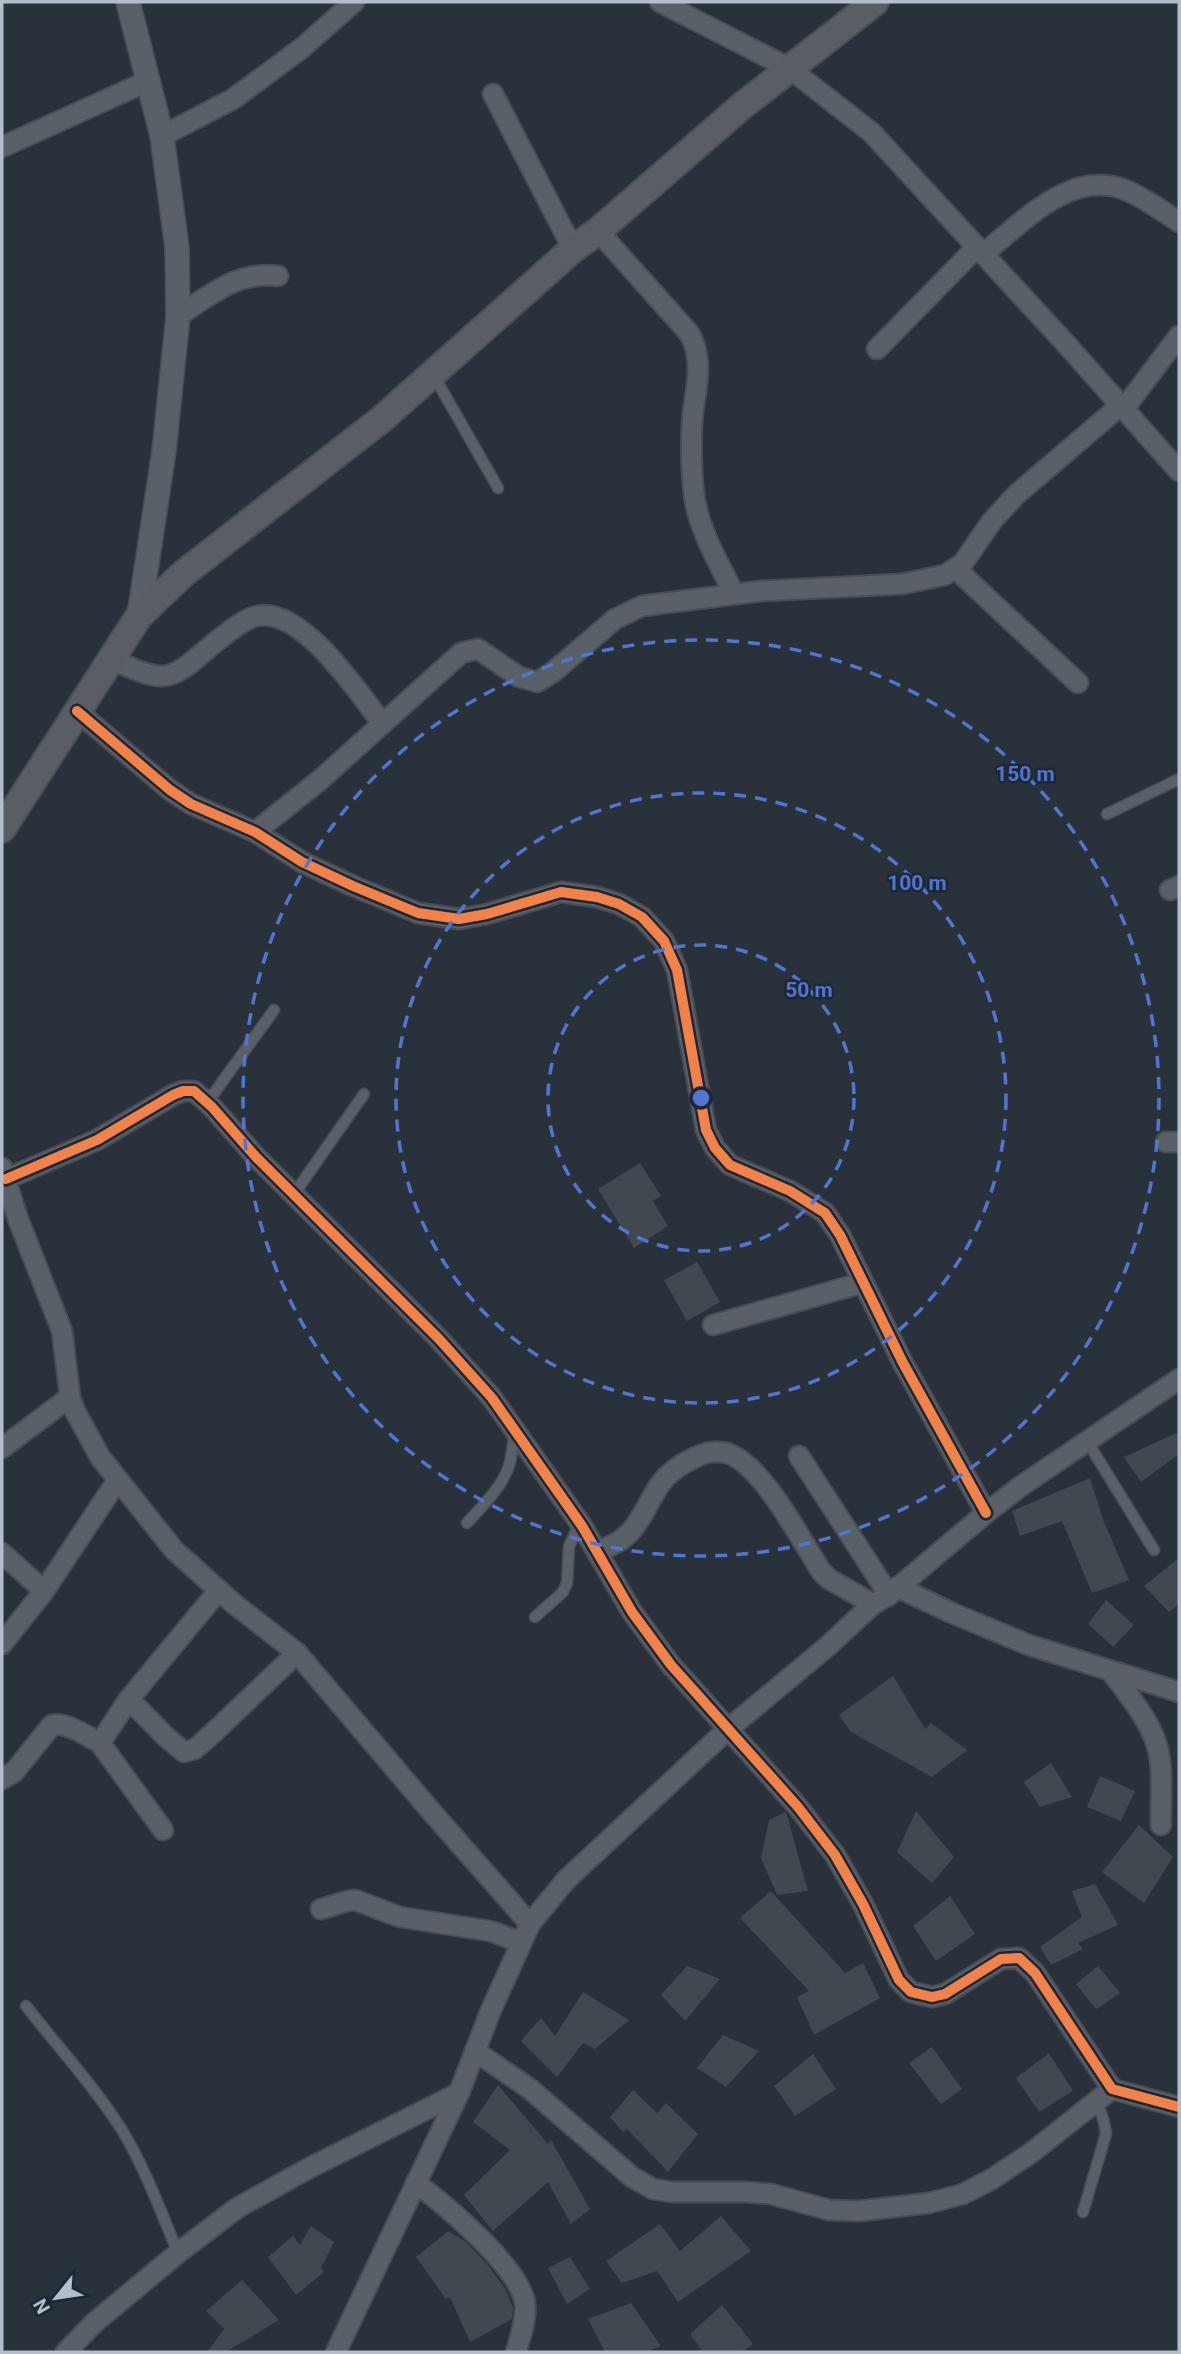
<svg xmlns="http://www.w3.org/2000/svg" width="1181" height="2354" viewBox="0 0 1181 2354" font-family="Roboto,sans-serif">
	<style>
		.building { fill: #41484f }
		.lines { fill: none; stroke-linecap: round; stroke-linejoin: round }
		.service-casing { stroke: #484d54; stroke-width: 13 }
		.minor-casing { stroke: #484d54; stroke-width: 23 }
		.tertiary-casing { stroke: #484d54; stroke-width: 26 }
		.secondary-casing { stroke: #484d54; stroke-width: 30 }
		.service { stroke: #5a6067; stroke-width: 10 }
		.minor { stroke: #5a6067; stroke-width: 19 }
		.tertiary { stroke: #5a6067; stroke-width: 23 }
		.secondary { stroke: #595e65; stroke-width: 26 }
		.cycleway-casing { stroke: #1c2835; stroke-width: 15 }
		.cycleway { stroke: #f48246; stroke-width: 10 }
		.ring { fill: none; stroke: #5275d3; stroke-width: 3.5; stroke-dasharray: 12 9 }
		.centre { fill: #5275d3; stroke: #1c2835; stroke-width: 3.5 }
		.ring-label { font-size: 21px; text-anchor: middle; font-weight: bold; fill: #5275d3; stroke: #1c2835; stroke-width: 5; stroke-linejoin: round; paint-order: stroke }
	</style>
	<rect width="100%" height="100%" fill="#29313a"/>
	<g class="building">
		<polygon points="640,1163 661,1196 653,1201 668,1226 634,1248 598,1189"/>
		<polygon points="697,1262 720,1302 687,1321 664,1280"/>
		<polygon points="1179,1432 1179,1454 1141,1482 1124,1457"/>
		<polygon points="1090,1478 1104,1522 1129,1580 1092,1593 1062,1521 1020,1536 1012,1511"/>
		<polygon points="1179,1558 1179,1604 1169,1612 1144,1586"/>
		<polygon points="1106,1600 1134,1625 1113,1647 1088,1624"/>
		<polygon points="893,1676 925,1729 931,1723 967,1750 932,1777 851,1732 839,1715"/>
		<polygon points="1051,1763 1072,1797 1040,1807 1024,1782"/>
		<polygon points="1100,1776 1135,1791 1121,1821 1087,1807"/>
		<polygon points="916,1811 954,1857 932,1883 897,1852"/>
		<polygon points="786,1812 808,1891 777,1895 761,1858 769,1820"/>
		<polygon points="1139,1825 1173,1857 1144,1903 1102,1872"/>
		<polygon points="1095,1884 1118,1925 1078,1943 1083,1949 1051,1965 1040,1947 1082,1917 1072,1891"/>
		<polygon points="771,1891 845,1973 863,1963 880,1998 814,2035 797,1997 809,1991 740,1918"/>
		<polygon points="950,1896 975,1934 936,1961 913,1926"/>
		<polygon points="687,1966 720,1979 685,2021 661,1995"/>
		<polygon points="1098,1966 1120,1993 1096,2009 1076,1984"/>
		<polygon points="583,1992 629,2020 595,2049 583,2043 557,2077 521,2041 541,2018 555,2036"/>
		<polygon points="723,2035 759,2051 726,2087 697,2068"/>
		<polygon points="932,2047 962,2089 941,2104 909,2063"/>
		<polygon points="1049,2053 1073,2091 1039,2112 1016,2078"/>
		<polygon points="813,2054 836,2089 795,2116 774,2086"/>
		<polygon points="498,2085 548,2144 551,2140 590,2209 571,2224 548,2182 493,2231 464,2195 510,2150 473,2122"/>
		<polygon points="633,2090 657,2113 666,2103 698,2134 668,2172 627,2129 623,2132 610,2117"/>
		<polygon points="721,2216 751,2251 678,2302 657,2271 622,2283 606,2261 660,2224 680,2251"/>
		<polygon points="311,2226 334,2242 321,2268 324,2272 296,2295 268,2257 293,2236 300,2245"/>
		<polygon points="448,2231 466,2242 487,2264 506,2290 513,2308 512,2319 470,2342 450,2297 446,2299 416,2257"/>
		<polygon points="570,2257 590,2289 567,2304 548,2268"/>
		<polygon points="242,2280 279,2320 226,2352 207,2352 224,2329 206,2311"/>
		<polygon points="631,2303 661,2346 646,2352 605,2352 588,2319"/>
		<polygon points="722,2305 753,2344 742,2352 703,2352 690,2334"/>
	</g>
	<g class="lines">
		<g class="service-casing">
			<g id="service">
				<polyline points="434,376 498,488"/>
				<polyline points="1107,814 1179,779"/>
				<polyline points="207,1103 274,1010"/>
				<polyline points="294,1194 364,1094"/>
				<polyline points="1087,1441 1154,1550"/>
				<path d="M 467,1523 C 483,1505 504,1486 510,1462 C 512,1453 513,1443 515,1433"/>
				<polyline points="535,1617 563,1592 567,1583 569,1546 580,1523"/>
				<path d="M 26,2006 C 58,2047 94,2086 122,2130 C 145,2168 161,2212 178,2253"/>
				<polyline points="1083,2212 1106,2134 1104,2122 1097,2101"/>
			</g>
		</g>
		<g class="minor-casing">
			<g id="minor">
				<polyline points="660,2 789,68 871,132 1067,345 1179,471"/>
				<polyline points="493,94 573,249"/>
				<polyline points="162,136 233,99 302,48 354,2"/>
				<polyline points="2,147 148,81"/>
				<path d="M 598,231 L 689,333 C 706,362 694,393 692,423 C 691,447 691,470 694,494 C 698,529 719,563 734,594"/>
				<path d="M 983,254 C 1022,223 1069,170 1123,189 C 1142,196 1162,211 1179,222"/>
				<path d="M 178,316 C 211,295 236,271 278,276"/>
				<polyline points="877,349 977,247"/>
				<polyline points="1123,410 1179,336"/>
				<polyline points="956,569 1078,683"/>
				<path d="M 112,660 C 126,665 147,677 163,676 C 181,675 198,656 212,645 C 222,637 244,618 257,616 C 302,607 358,692 382,723"/>
				<polyline points="77,711 170,790 191,804 255,832 302,862 353,886 418,913 459,919 487,914 561,892 597,897 619,904 642,917 664,941 677,970 706,1130 715,1148 730,1165 790,1191 825,1213 840,1235 903,1363 986,1513"/>
				<polyline points="255,832 320,780 461,653 478,649 519,677 537,682 553,672 615,619 642,606 760,591 902,584 945,575 963,563 992,521 1017,494 1120,406"/>
				<polyline points="1170,890 1179,886"/>
				<polyline points="1166,1142 1179,1142"/>
				<polyline points="2,1168 18,1219 62,1331 70,1397 75,1411 100,1457 174,1550 233,1603 297,1653 430,1810 530,1924"/>
				<polyline points="6,1179 97,1140 173,1095 183,1091 194,1091 212,1107 256,1157 439,1339 492,1398 582,1526 632,1612 671,1665 798,1807 835,1855 863,1904 899,1980 911,1992 932,1997 945,1994 1001,1959 1019,1958 1035,1973 1112,2089 1179,2107"/>
				<polyline points="713,1325 862,1283"/>
				<polyline points="2,1448 70,1397"/>
				<polyline points="799,1456 889,1595"/>
				<path d="M 597,1552 C 605,1548 614,1545 621,1540 C 640,1527 648,1501 661,1483 C 670,1471 681,1464 694,1458 C 702,1454 712,1451 720,1452 C 757,1453 802,1542 821,1571 L 829,1579 L 873,1604"/>
				<polyline points="2,1553 44,1591"/>
				<polyline points="897,1587 952,1613 1029,1645 1179,1692"/>
				<polyline points="2,1644 44,1591 117,1481"/>
				<path d="M 1111,1671 C 1126,1692 1144,1713 1154,1737 C 1165,1763 1160,1797 1161,1825"/>
				<polyline points="129,1699 166,1737 184,1752 195,1749 214,1732 297,1653"/>
				<polyline points="100,1743 163,1830"/>
				<path d="M 2,1779 L 14,1772 L 52,1725 C 67,1722 87,1736 100,1743 L 129,1699 L 219,1590"/>
				<polyline points="321,1909 347,1901 355,1900 400,1917 490,1931 520,1942"/>
				<polyline points="475,2051 530,2089 632,2177 653,2189 672,2192 746,2192 771,2194 829,2210 859,2211 929,2203 963,2194 992,2179 1031,2153 1112,2089"/>
				<path d="M 416,2183 C 444,2204 521,2268 525,2304 C 527,2319 520,2337 516,2352"/>
				<polyline points="66,2352 94,2323 178,2253 237,2208 311,2167 459,2093"/>
				<polyline points="336,2352 459,2093 491,2010 530,1924 566,1880 727,1730 828,1646 873,1604 889,1595 986,1513 1021,1486 1179,1379"/>
			</g>
		</g>
		<g class="tertiary-casing">
			<polyline id="tertiary" points="128,2 162,136 177,248 178,316 164,451 139,616"/>
		</g>
		<g class="secondary-casing">
			<polyline id="secondary" points="2,829 139,616 183,574 383,418 573,249 598,231 742,106 875,2"/>
		</g>
		<use href="#service" class="service"/>
		<use href="#minor" class="minor"/>
		<use href="#tertiary" class="tertiary"/>
		<use href="#secondary" class="secondary"/>
		<g class="cycleway-casing">
			<g id="cycleway">
				<polyline points="77,711 170,790 191,804 255,832 302,862 353,886 418,913 459,919 487,914 561,892 597,897 619,904 642,917 664,941 677,970 706,1130 715,1148 730,1165 790,1191 825,1213 840,1235 903,1363 986,1513"/>
				<polyline points="6,1179 97,1140 173,1095 183,1091 194,1091 212,1107 256,1157 439,1339 492,1398 582,1526 632,1612 671,1665 798,1807 835,1855 863,1904 899,1980 911,1992 932,1997 945,1994 1001,1959 1019,1958 1035,1973 1112,2089 1179,2107"/>
			</g>
		</g>
		<use href="#cycleway" class="cycleway"/>
	</g>
	<g class="ring">
		<circle cx="701" cy="1098" r="153"/>
		<circle cx="701" cy="1098" r="305"/>
		<circle cx="701" cy="1098" r="458"/>
	</g>
	<circle cx="701" cy="1098" r="10" class="centre"/>
	<g class="ring-label">
		<text x="1025" y="781">150 m</text>
		<text x="917" y="890">100 m</text>
		<text x="809" y="997">50 m</text>
	</g>
	<rect width="1181" height="2354" fill="none" stroke="#b4beca" stroke-width="7"/>
	<g transform="translate(56 2298) rotate(240)" stroke="#1c2835" stroke-width="5" paint-order="stroke">
	<path d="M0-5L12 26L0 18L-12 26Z" fill="#b4beca"/>
	<text y="-10" font-size="19" font-weight="bold" text-anchor="middle" fill="#b4beca">N</text>
	</g>
</svg>
